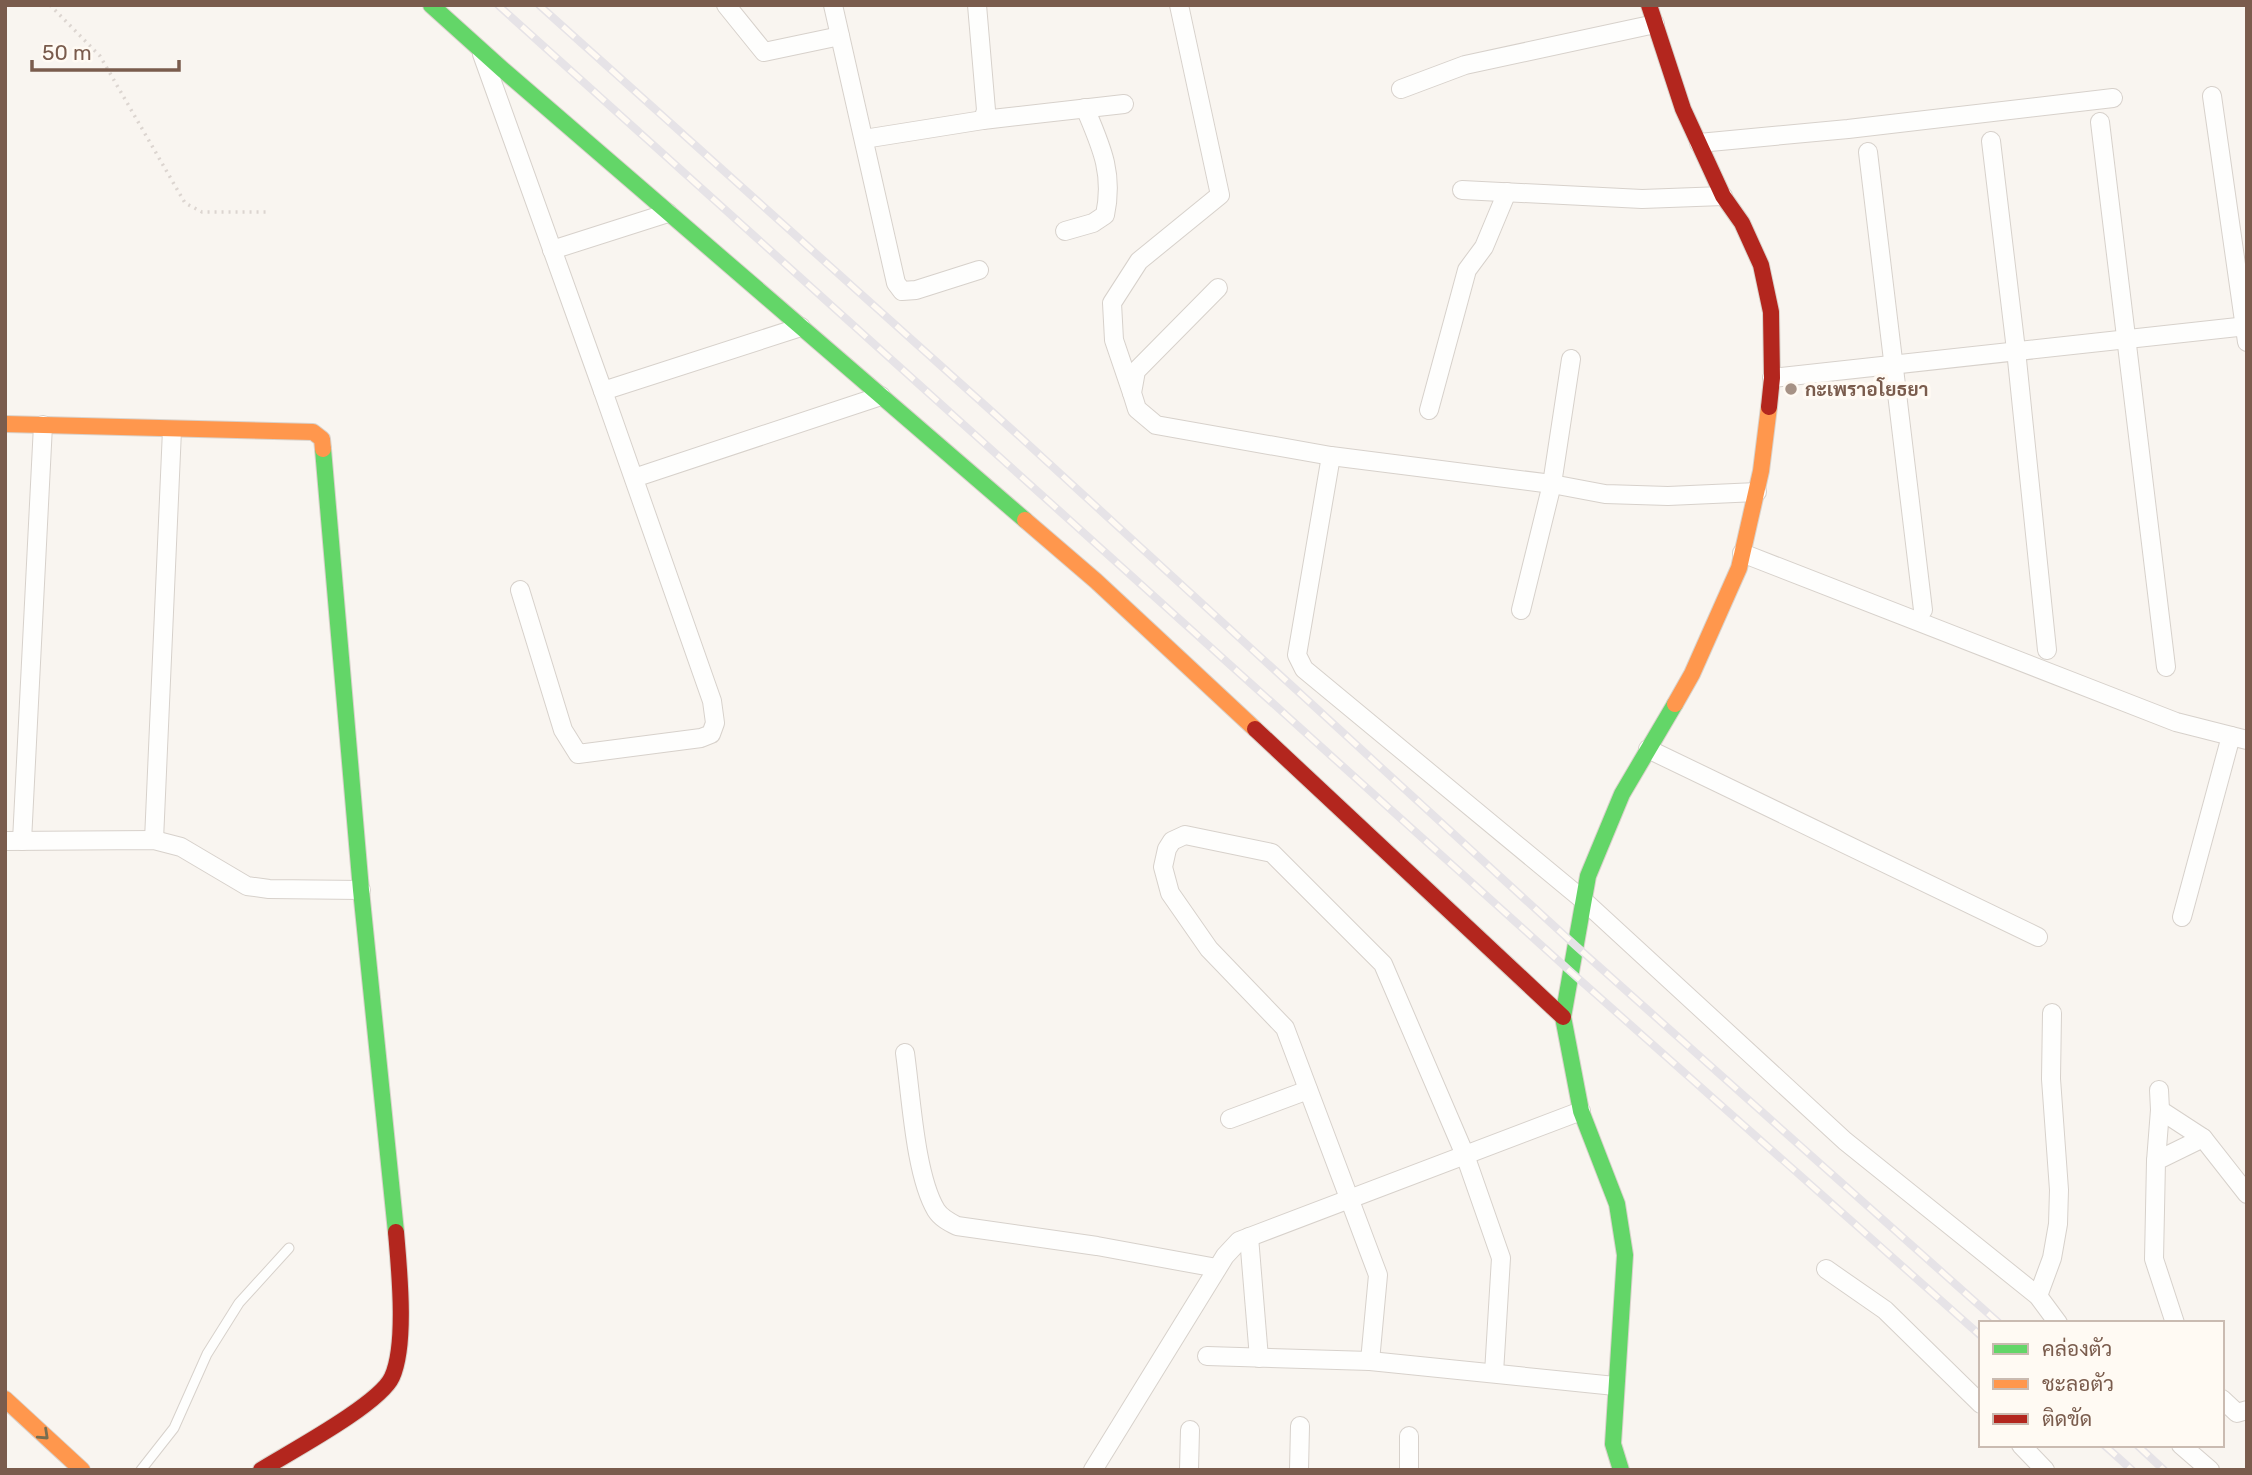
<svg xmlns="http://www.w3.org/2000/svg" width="2252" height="1475" viewBox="0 0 2252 1475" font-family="Rubik,Sarabun,sans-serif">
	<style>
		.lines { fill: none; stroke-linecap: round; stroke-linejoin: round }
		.lane-casing { stroke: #d7d1cb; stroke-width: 11 }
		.street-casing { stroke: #d7d1cb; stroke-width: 20 }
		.fast-casing { stroke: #d9d2cb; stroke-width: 18 }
		.slow-casing { stroke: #d9d2cb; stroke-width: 18 }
		.jam-casing { stroke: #d9d2cb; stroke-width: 18 }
		.path { stroke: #dcd5d0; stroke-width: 3.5; stroke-dasharray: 2 5; stroke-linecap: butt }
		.lane { stroke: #fefefd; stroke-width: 9 }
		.street { stroke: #fefefd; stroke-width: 18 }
		.fast { stroke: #63d668; stroke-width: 16 }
		.slow { stroke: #ff974d; stroke-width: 16 }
		.jam { stroke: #b3261e; stroke-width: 16 }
		.rail-casing { stroke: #e6e3e7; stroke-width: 8 }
		.rail { stroke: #fffaf3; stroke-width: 5; stroke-dasharray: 16; stroke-linecap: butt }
		.oneway { stroke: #776e51 }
		.poi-dot { fill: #a69286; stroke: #fffaf3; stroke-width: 2.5 }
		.labels { text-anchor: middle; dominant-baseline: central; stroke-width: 7; stroke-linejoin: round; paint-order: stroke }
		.poi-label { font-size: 19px; font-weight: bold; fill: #7a5c4d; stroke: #fffaf3; text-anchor: start }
	</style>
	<rect width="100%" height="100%" fill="#f9f5f0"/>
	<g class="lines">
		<g class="lane-casing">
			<polyline id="lane" points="141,1470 174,1428 207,1354 239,1303 289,1248"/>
		</g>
		<g class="street-casing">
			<g id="street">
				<polyline points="726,5 764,52 840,36"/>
				<polyline points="833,5 896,283 902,291 916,290 979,270"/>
				<polyline points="482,54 603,391 801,327"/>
				<polyline points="1401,89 1465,65 1655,24"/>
				<polyline points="2212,96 2247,342"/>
				<polyline points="983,120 1124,104"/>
				<polyline points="2100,122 2166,667"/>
				<polyline points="864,139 983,120 986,110 977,5"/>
				<polyline points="1991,141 2016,350 2047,650"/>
				<polyline points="1699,143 1848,129 2113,98"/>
				<polyline points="1868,152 1923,610"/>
				<polyline points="1462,190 1642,199 1723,196"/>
				<path d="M 1065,231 L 1093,223 L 1105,215 C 1114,173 1101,146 1085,108"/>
				<polyline points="552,250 668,213"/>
				<polyline points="1218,288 1136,371 1132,393 1137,409 1156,425 1331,456 1552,484 1605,494 1668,496 1757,492"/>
				<polyline points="1772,378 2247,326"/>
				<polyline points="1132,393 1114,340 1112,303 1139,261 1220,195 1179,5"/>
				<polyline points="1429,410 1467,270 1484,247 1507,192"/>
				<polyline points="1331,456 1297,655 1304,669 1582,899 1845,1141 2038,1296 2058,1323"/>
				<polyline points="634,478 881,396"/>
				<polyline points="1742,553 2176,722 2247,740"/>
				<polyline points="520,590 563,730 578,754 701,738 711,734 715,723 712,701 603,391"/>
				<polyline points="1521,610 1552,484 1571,359"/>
				<polyline points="1648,749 2038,937"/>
				<polyline points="154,840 172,430"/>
				<polyline points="5,841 154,840 181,847 247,886 269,889 361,890"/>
				<polyline points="22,841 43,425"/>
				<polyline points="2182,917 2231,736"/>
				<path d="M 905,1053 C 911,1095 915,1175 936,1210 C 941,1218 949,1222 957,1226 L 1097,1246 L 1217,1268"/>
				<polyline points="2160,1110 2203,1138 2247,1194"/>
				<polyline points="1230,1119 1308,1090"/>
				<polyline points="2156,1161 2160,1110 2159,1090"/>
				<polyline points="1249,1237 1259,1358"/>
				<polyline points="1826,1269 1885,1310 1981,1404"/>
				<polyline points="2038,1296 2052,1258 2058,1224 2059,1190 2051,1079 2052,1013"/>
				<polyline points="2175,1323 2154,1259 2156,1161 2203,1138"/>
				<polyline points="1207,1356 1370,1361 1615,1386"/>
				<polyline points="1370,1361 1378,1275 1285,1028 1209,949 1170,893 1163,867 1167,849 1172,841 1185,835 1272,853 1383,964 1465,1155 1501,1258 1494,1373"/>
				<polyline points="2222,1399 2237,1413 2247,1410"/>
				<polyline points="1409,1436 1409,1470"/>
				<polyline points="2021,1445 2045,1470"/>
				<polyline points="2181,1445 2210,1470"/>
				<polyline points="1093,1470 1225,1256 1239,1241 1581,1111"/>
				<polyline points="1189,1470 1190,1430"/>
				<polyline points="1299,1470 1300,1426"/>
			</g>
		</g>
		<g class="fast-casing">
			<g id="fast">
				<polyline points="431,5 502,69 1025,520"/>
				<polyline points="323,449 361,890 396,1232"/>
				<polyline points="1621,1470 1613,1444 1625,1255 1617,1204 1581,1111 1563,1017 1588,876 1622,794 1675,704"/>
			</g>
		</g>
		<g class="slow-casing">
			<g id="slow">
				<polyline points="5,424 313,432 322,439 323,449"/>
				<polyline points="1025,520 1096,581 1255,729"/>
				<polyline points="1675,704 1692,674 1739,568 1761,471 1769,407"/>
				<polyline points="5,1399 82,1470"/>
			</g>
		</g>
		<g class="jam-casing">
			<g id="jam">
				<polyline points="1649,5 1683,109 1723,196 1742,223 1761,265 1771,312 1772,378 1769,407"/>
				<polyline points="1255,729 1563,1017"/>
				<path d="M 261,1470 C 290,1452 380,1404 392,1377 C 407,1344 399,1268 396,1232"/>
			</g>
		</g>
		<polyline class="path" points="50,5 100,56 185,203 202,212 269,212"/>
		<use href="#lane" class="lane"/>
		<use href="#street" class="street"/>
		<use href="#fast" class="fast"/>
		<use href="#slow" class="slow"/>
		<use href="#jam" class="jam"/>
		<g class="rail-casing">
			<g id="rail">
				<polyline points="498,5 1571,972 1981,1336"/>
				<polyline points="539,5 1018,435 1576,946 1999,1323"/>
				<polyline points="2104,1445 2132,1470"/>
				<polyline points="2137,1445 2164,1470"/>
			</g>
		</g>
		<use href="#rail" class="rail"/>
	</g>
	<defs><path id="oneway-chevron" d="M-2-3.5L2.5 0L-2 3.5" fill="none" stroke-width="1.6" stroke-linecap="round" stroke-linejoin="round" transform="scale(1.75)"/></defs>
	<use class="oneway" href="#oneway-chevron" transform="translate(44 1435) rotate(43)"/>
	<circle class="poi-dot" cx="1791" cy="389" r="7"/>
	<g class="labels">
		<g class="poi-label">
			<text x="1805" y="389">กะเพราอโยธยา</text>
		</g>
	</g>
	<rect width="2252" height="1475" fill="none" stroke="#7a5c4d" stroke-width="14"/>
	<rect x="1979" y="1321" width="245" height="126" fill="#fffaf3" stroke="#cabbb1" stroke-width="2"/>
	<rect x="1993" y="1344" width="35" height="10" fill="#63d668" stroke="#cabbb1" stroke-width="2"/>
	<text x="2042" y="1356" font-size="21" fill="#7a5c4d">คล่องตัว</text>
	<rect x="1993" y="1379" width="35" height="10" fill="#ff974d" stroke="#cabbb1" stroke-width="2"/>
	<text x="2042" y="1391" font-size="21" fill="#7a5c4d">ชะลอตัว</text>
	<rect x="1993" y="1414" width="35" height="10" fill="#b3261e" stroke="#cabbb1" stroke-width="2"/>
	<text x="2042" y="1426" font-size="21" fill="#7a5c4d">ติดขัด</text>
	<path d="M32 60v10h147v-10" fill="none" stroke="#7a5c4d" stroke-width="3.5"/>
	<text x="42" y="60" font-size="21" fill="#7a5c4d" stroke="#fffaf3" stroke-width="5" paint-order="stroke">50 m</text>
</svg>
